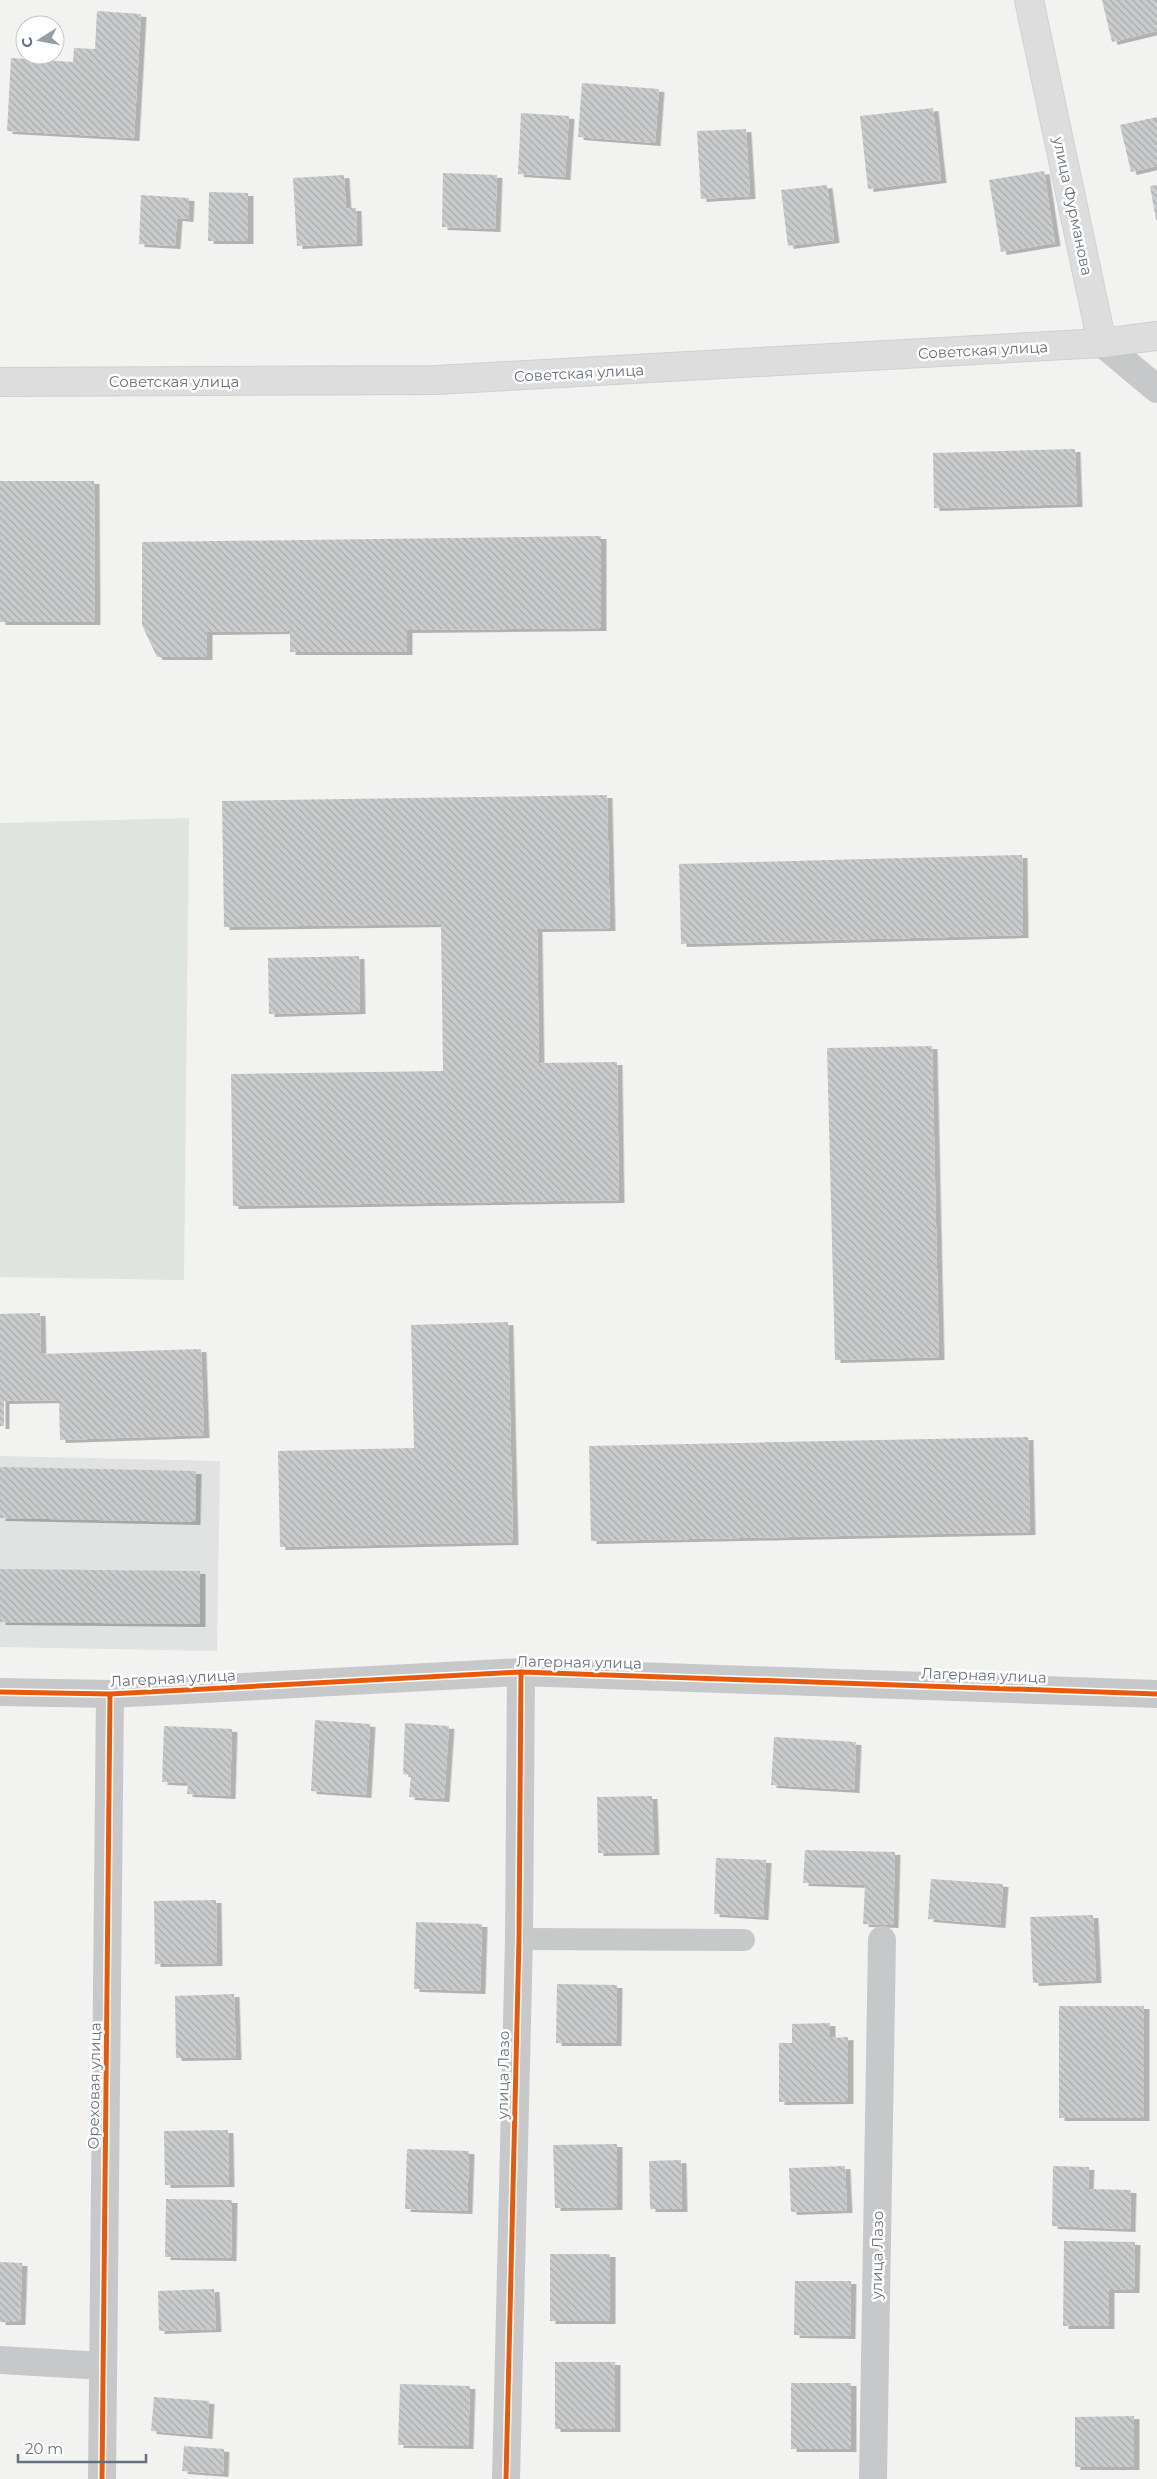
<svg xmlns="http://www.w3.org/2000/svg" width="1157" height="2479" viewBox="0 0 1157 2479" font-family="Montserrat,sans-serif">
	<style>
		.built { fill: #e1e2e2 }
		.green { fill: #e0e4df }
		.building { fill: url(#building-back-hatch); filter: url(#shadow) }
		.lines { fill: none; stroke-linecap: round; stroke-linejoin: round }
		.secondary-casing { stroke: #cfd0d0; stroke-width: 30 }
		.service { stroke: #c7c8c9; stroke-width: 22 }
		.minor { stroke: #c7c8c9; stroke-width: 28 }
		.secondary { stroke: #ddd; stroke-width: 28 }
		.cycleway-casing { stroke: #fff; stroke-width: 8 }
		.cycleway { stroke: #e8590c; stroke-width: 5 }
		.labels { text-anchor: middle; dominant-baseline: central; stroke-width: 5; stroke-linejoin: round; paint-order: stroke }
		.street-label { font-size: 15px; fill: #66707e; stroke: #fff }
	</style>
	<defs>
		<pattern id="building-back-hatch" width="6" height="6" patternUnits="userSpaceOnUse" patternTransform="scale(1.25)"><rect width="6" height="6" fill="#cacccc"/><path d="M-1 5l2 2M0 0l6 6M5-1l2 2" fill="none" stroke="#a8aaab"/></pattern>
		<filter id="shadow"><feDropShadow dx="5.5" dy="3" stdDeviation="0" flood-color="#0004"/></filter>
	</defs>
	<rect width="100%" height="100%" fill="#f2f2f1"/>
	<polygon class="built" points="0,1456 220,1461 217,1651 0,1647"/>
	<polygon class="green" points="189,818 184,1280 0,1277 0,823"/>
	<g class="building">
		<polygon points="1102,0 1157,0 1157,31 1112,42"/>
		<polygon points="97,11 141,14 134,138 7,131 11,58 73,62 74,48 95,49"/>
		<polygon points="582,83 659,89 655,143 578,137"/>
		<polygon points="933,108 941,180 868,189 860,116"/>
		<polygon points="521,113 569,116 565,177 518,174"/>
		<polygon points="1157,117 1157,166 1131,172 1120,125"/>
		<polygon points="746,129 750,196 701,199 697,131"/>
		<polygon points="1044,171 1055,243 1001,252 989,180"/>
		<polygon points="443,173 497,175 495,229 442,227"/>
		<polygon points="344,175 346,208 356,208 357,243 297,246 293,178"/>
		<polygon points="827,185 834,240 788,246 781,190"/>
		<polygon points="1157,185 1157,220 1156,220 1150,186"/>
		<polygon points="209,192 248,193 248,241 208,241"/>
		<polygon points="141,195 189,198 188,219 177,218 175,246 139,244"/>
		<polygon points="1075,449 1077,504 934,508 933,453"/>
		<polygon points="0,481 94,481 95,622 0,622"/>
		<polygon points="601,536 601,628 407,630 407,652 290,652 290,631 207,632 207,657 157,657 142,625 142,542"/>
		<polygon points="607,795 610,928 537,929 539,1063 617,1062 619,1200 233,1206 231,1074 443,1071 441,924 224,927 222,801"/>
		<polygon points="1022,855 1023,935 681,944 679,864"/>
		<polygon points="359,956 360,1011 269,1014 268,958"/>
		<polygon points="932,1046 939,1357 835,1360 827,1048"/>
		<polygon points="40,1313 41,1354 201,1349 204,1435 60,1440 59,1400 4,1401 4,1426 0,1426 0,1314"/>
		<polygon points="508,1322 513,1542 280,1547 278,1451 414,1448 411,1325"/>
		<polygon points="1028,1437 1030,1532 591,1541 589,1446"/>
		<polygon points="0,1467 196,1471 195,1522 0,1518"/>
		<polygon points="0,1569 200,1571 200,1624 0,1622"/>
		<polygon points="315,1720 370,1724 366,1795 311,1791"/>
		<polygon points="405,1723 449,1726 444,1799 409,1797 411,1775 403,1774"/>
		<polygon points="164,1726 232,1729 230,1796 187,1794 188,1783 162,1782"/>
		<polygon points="774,1737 856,1742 854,1790 771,1785"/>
		<polygon points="652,1796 654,1852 598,1853 597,1797"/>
		<polygon points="805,1850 895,1852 893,1925 863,1924 865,1885 803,1883"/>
		<polygon points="716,1858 766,1860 763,1917 714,1914"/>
		<polygon points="931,1879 1003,1884 1000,1925 928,1919"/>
		<polygon points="216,1900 217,1963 155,1964 154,1901"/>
		<polygon points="1093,1915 1096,1980 1033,1983 1030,1917"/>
		<polygon points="416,1922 482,1924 480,1991 414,1989"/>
		<polygon points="557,1984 617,1985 616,2043 556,2043"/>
		<polygon points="234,1994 236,2057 176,2058 175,1996"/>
		<rect x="1059" y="2006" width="85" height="112"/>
		<polygon points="830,2023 830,2038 848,2037 848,2101 779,2102 779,2043 792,2043 792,2024"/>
		<polygon points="228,2130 229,2184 165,2185 164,2131"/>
		<polygon points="617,2144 617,2207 555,2208 553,2145"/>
		<polygon points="407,2149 469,2151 467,2211 405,2209"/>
		<polygon points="681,2160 682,2209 650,2209 649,2161"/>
		<polygon points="845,2166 847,2210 791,2212 789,2168"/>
		<polygon points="1053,2166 1089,2167 1088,2189 1131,2190 1130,2229 1052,2226"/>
		<polygon points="166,2199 232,2200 231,2258 165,2257"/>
		<polygon points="1064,2241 1135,2242 1134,2290 1109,2290 1109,2326 1063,2326"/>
		<rect x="550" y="2254" width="60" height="67"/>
		<polygon points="0,2262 22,2263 20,2322 0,2322"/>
		<polygon points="795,2281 851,2281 850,2336 794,2335"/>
		<polygon points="214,2289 216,2329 159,2331 158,2291"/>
		<rect x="555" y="2362" width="60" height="67"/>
		<rect x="791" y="2383" width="60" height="66"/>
		<polygon points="400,2384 470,2386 468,2446 398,2445"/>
		<polygon points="154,2397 209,2401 207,2436 151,2431"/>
		<polygon points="1134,2416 1134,2467 1075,2467 1075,2417"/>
		<polygon points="184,2446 224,2449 223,2474 182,2471"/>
	</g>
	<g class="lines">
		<g class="secondary-casing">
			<g id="secondary">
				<polyline points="1029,0 1102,343"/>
				<polyline points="0,382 436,380 1102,343 1157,336"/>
			</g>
		</g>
		<polyline class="service" points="519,1939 744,1940"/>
		<g class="minor">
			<polyline points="1102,343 1157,389"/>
			<polyline points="0,1692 110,1694 521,1672 1157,1694"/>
			<polyline points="0,2360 103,2366"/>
			<polyline points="102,2479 110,1694"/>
			<polyline points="506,2479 519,1939 521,1672"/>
			<polyline points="873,2479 882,1940"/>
		</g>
		<use href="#secondary" class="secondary"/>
		<g class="cycleway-casing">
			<g id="cycleway">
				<polyline points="0,1692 110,1694 521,1672 1157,1694"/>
				<polyline points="102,2479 110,1694"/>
				<polyline points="506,2479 519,1939 521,1672"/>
			</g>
		</g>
		<use href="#cycleway" class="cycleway"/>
	</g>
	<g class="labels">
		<g class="street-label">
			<text transform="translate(1073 206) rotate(78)">улица Фурманова</text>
			<text transform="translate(983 350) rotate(-3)">Советская улица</text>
			<text transform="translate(579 373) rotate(-3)">Советская улица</text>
			<text x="174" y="381">Советская улица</text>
			<text transform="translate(579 1662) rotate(1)">Лагерная улица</text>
			<text transform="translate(984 1675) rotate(2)">Лагерная улица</text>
			<text transform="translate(173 1678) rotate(-3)">Лагерная улица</text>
			<text transform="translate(503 2075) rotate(-89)">улица Лазо</text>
			<text transform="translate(94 2086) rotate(-89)">Ореховая улица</text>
			<text transform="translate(877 2255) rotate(-89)">улица Лазо</text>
		</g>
	</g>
	<g transform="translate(40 40) rotate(259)"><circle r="24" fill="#ffffff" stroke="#c2c6cb"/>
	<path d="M0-4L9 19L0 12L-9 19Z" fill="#979ea6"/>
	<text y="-8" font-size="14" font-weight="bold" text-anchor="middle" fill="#66707e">С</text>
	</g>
	<path d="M18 2454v8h128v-8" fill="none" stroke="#66707e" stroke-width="2.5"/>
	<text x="25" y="2454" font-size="15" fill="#66707e" stroke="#ffffff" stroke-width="4" paint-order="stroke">20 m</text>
</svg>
